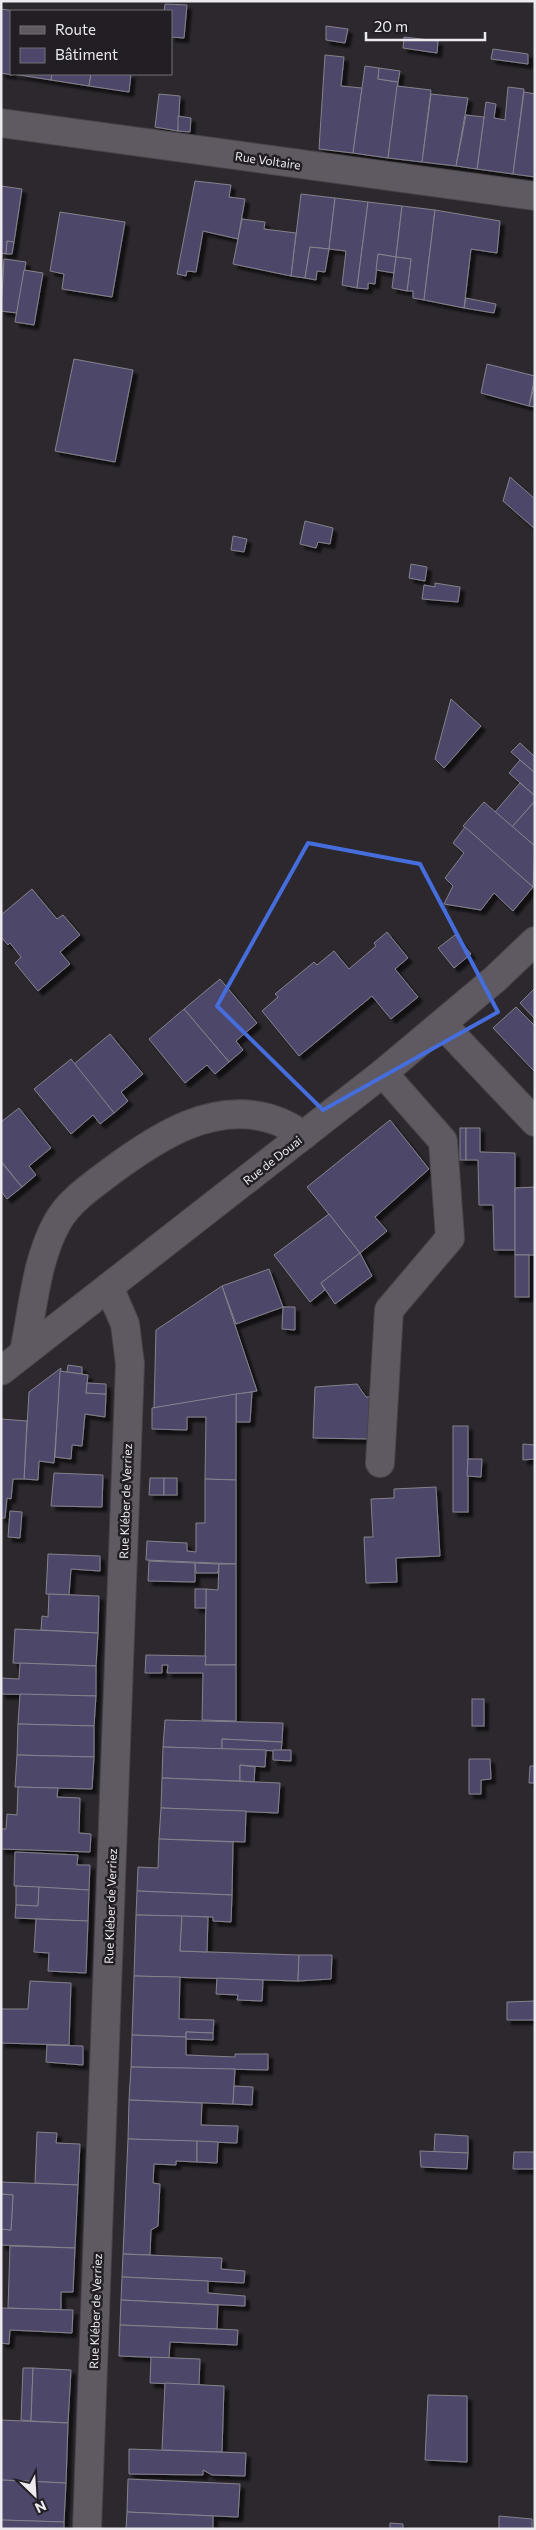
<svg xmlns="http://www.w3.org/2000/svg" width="536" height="2530" viewBox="0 0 536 2530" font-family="Commissioner,sans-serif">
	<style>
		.building { fill: #4e476b; stroke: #84828b; filter: url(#shadow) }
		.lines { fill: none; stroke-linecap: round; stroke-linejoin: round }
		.minor-casing { stroke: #48444a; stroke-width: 30 }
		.minor { stroke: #5f5a61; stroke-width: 28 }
		.marked { fill: none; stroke: #466ddc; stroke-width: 4; stroke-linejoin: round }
		.labels { text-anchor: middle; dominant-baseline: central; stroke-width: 5; stroke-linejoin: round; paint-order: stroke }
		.street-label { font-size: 12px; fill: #eceaee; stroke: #221e24 }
	</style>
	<defs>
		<filter id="shadow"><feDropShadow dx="4.5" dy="4.5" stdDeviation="1" flood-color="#0009"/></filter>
	</defs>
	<rect width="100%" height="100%" fill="#2c282e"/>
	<g class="building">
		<polygon points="165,4 187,5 184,38 171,37 171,11 164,11"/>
		<polygon points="1,9 15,11 11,11 12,75 1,73"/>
		<polygon points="326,26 348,29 345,43 326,40"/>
		<polygon points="404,37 438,41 437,53 403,48"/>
		<polygon points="493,49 528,54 528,64 491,59"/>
		<polygon points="325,55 344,57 341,86 362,88 353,153 319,149"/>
		<polygon points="365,66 379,68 378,79 398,82 388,158 353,153"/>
		<polygon points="379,68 400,71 398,82 378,79"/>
		<polygon points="13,74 52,74 51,80"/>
		<polygon points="52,74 91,74 89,86 51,80"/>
		<polygon points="91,74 131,74 129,92 89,86"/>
		<polygon points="397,86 431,90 422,162 388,158"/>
		<polygon points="508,87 524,89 513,174 477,169 486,102 496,104 494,118 505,120"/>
		<polygon points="524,92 535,94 535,177 513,174"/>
		<polygon points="159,94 180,96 178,131 155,127"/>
		<polygon points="431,94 468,98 456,166 422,162"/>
		<polygon points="466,115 484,117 477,169 456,166"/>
		<polygon points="178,116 191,118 190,132 178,131"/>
		<polygon points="195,181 231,185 229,197 245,199 238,239 203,231 196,272 187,271 186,276 177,274"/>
		<polygon points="1,186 22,189 14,242 7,241 6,254 1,253"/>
		<polygon points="301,194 335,198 329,249 310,247 305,278 291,276"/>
		<polygon points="335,198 368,202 357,288 342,285 346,251 329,249"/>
		<polygon points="368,202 402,206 396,257 378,254 375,284 368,283 368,289 357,288"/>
		<polygon points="402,206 435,210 424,300 413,298 413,291 407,291 411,259 396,257"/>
		<polygon points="435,210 500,221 497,253 471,249 464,308 424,300"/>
		<polygon points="60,212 125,222 112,297 62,289 64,274 50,271"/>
		<polygon points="242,219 265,222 264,229 296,233 291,276 233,264"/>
		<polygon points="7,241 14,242 12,254 6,254"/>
		<polygon points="310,247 329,249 325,272 317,271 316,280 305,278"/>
		<polygon points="378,254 396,257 394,273 376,270"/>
		<polygon points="396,257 411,259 407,291 392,288"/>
		<polygon points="4,259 26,262 17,313 1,311"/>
		<polygon points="24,270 43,273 34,325 15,322"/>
		<polygon points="466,298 496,304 494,313 464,308"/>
		<polygon points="74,359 133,370 115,462 55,451"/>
		<polygon points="487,364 535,376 529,406 481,393"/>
		<polygon points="535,383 535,407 529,406"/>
		<polygon points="510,477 535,499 535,529 503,501"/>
		<polygon points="305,521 333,528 330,544 318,542 316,548 300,544"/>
		<polygon points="233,536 247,539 244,552 231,550"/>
		<polygon points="411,564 427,567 425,581 409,578"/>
		<polygon points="435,583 460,587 458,602 422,599 424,585 435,587"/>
		<polygon points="451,699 481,726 444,768 435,759"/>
		<polygon points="520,743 535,757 535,773 511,752"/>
		<polygon points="520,760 535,773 535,796 509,773"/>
		<polygon points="520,783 535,796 535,801 512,827 495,812"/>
		<polygon points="535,801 535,846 512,827"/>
		<polygon points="484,802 535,846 533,887 463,826"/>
		<polygon points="465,827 533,887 513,911 494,893 481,910 444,904 453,886 445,878 464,853 453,843"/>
		<polygon points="32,889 57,919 63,915 80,935 60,952 70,964 38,991 15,963 21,957 10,943 8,945 1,937 1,915"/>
		<polygon points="387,932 408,958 395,969 418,997 391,1019 372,996 299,1056 262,1011 278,997 275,994 314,962 317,965 334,951 349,969 376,946 374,943"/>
		<polygon points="455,935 471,954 454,968 438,948"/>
		<polygon points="220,979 257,1023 236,1041 243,1050 229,1062 184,1009"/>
		<polygon points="535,988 535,1019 520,1003"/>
		<polygon points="516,1007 535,1026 535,1072 493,1028"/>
		<polygon points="184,1009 229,1062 215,1074 207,1065 185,1083 149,1039"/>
		<polygon points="110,1034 143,1074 121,1092 128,1101 114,1113 74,1064"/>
		<polygon points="71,1059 114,1113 100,1124 93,1115 71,1134 34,1089"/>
		<polygon points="19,1108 51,1148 29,1166 36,1175 22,1187 1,1161 1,1122"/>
		<polygon points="390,1120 429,1169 375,1217 387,1231 360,1253 307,1187"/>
		<rect x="460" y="1128" width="6" height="32"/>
		<polygon points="466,1128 480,1128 480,1152 515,1153 515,1250 494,1250 493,1205 479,1205 478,1160 466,1160"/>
		<polygon points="1,1162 22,1187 7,1199 1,1191"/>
		<polygon points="535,1187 535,1255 515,1255 515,1188"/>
		<polygon points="329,1214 360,1253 321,1283 325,1290 310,1302 274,1255"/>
		<polygon points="360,1253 372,1276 335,1304 321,1283"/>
		<rect x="515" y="1255" width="14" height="42"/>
		<polygon points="269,1269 283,1307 236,1324 222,1286"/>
		<polygon points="222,1286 257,1391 154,1408 156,1330"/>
		<polygon points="283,1307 295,1307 295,1330 282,1329"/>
		<polygon points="68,1365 82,1367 82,1374 67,1372"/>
		<polygon points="61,1368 54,1463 39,1461 38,1480 24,1479 29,1392"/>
		<polygon points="60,1371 88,1375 86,1393 106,1394 105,1417 85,1414 82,1446 72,1445 71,1459 55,1457"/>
		<polygon points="87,1383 106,1384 106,1394 86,1393"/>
		<polygon points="357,1384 366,1397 373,1397 372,1439 313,1438 315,1387"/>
		<polygon points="252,1392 250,1422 236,1422 236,1394"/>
		<polygon points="236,1394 236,1480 205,1479 206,1417 187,1417 187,1430 152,1429 152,1408"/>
		<polygon points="1,1419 27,1421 24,1479 13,1479 11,1499 7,1498 5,1518 1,1518"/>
		<rect x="453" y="1426" width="15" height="86"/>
		<polygon points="523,1444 535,1445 535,1459 523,1460"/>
		<polygon points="468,1459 482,1459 481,1477 467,1476"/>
		<polygon points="54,1473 103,1475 102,1507 51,1506"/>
		<polygon points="150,1478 164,1478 164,1495 149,1495"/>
		<rect x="164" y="1478" width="13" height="17"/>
		<polygon points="205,1479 236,1480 236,1564 146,1560 147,1541 187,1543 187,1551 196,1552 196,1523 205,1523"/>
		<polygon points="436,1487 440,1556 396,1558 397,1582 366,1583 364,1537 373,1537 371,1499 394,1498 394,1489"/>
		<polygon points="10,1511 22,1512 20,1538 8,1537"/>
		<polygon points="48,1554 100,1556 100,1571 71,1569 69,1595 46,1594"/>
		<polygon points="149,1561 195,1563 195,1582 148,1581"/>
		<polygon points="195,1563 219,1564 218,1573 196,1573"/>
		<polygon points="219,1564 236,1564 236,1665 205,1665 206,1589 218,1590"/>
		<rect x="195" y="1589" width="11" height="19"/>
		<polygon points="49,1594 99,1596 98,1633 41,1630 42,1616 48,1617"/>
		<polygon points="15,1629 98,1633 96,1666 13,1663"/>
		<polygon points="146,1655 206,1656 205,1665 236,1665 236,1721 202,1720 203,1673 167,1673 168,1665 162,1665 162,1673 145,1673"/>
		<polygon points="20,1663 96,1666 96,1696 1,1694 1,1678 19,1679"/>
		<polygon points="20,1694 96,1696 94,1726 18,1724"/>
		<rect x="472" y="1699" width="12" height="27"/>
		<polygon points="165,1720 283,1723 282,1742 222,1739 222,1749 163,1747"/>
		<polygon points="18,1724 94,1726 94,1757 17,1755"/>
		<polygon points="222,1739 282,1742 281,1751 222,1749"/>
		<polygon points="163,1747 266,1750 265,1767 240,1765 240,1781 162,1778"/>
		<polygon points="273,1750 291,1750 291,1761 273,1760"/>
		<polygon points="17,1755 94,1757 92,1789 15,1787"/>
		<polygon points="469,1759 490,1759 491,1779 481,1780 481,1794 469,1794"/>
		<polygon points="240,1765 255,1767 254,1782 240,1781"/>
		<polygon points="530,1766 535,1766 535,1783 529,1783"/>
		<polygon points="162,1778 280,1783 278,1813 161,1808"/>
		<polygon points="18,1787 58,1788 57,1797 80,1798 79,1833 91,1834 90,1852 1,1849 1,1829 6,1829 7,1814 17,1815"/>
		<polygon points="161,1808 246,1811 245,1842 159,1839"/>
		<polygon points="159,1839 233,1842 232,1895 137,1891 138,1867 158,1868"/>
		<polygon points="15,1852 78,1855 77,1865 90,1865 89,1890 14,1886"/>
		<polygon points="16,1886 39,1887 38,1906 16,1905"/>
		<polygon points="39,1887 89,1890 88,1921 15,1918 16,1905 38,1906"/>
		<polygon points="137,1891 232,1895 231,1922 213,1921 213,1917 136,1915"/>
		<polygon points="136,1915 182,1916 180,1951 299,1955 298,1981 134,1976"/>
		<polygon points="182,1916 208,1917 207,1952 180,1951"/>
		<polygon points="36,1919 88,1921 86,1973 48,1971 49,1953 34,1952"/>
		<polygon points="299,1955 332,1955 331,1979 298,1981"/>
		<polygon points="134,1976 180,1977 179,2019 214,2020 213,2033 186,2032 186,2037 132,2035"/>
		<polygon points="217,1978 263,1980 262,2001 237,2000 238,1995 216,1994"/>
		<polygon points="30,1981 71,1983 69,2045 1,2043 1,2009 28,2009"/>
		<polygon points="535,2001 535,2020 507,2020 507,2002"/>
		<polygon points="186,2032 213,2033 213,2040 186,2039"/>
		<polygon points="132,2035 186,2037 186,2055 235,2057 235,2054 268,2054 268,2070 131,2067"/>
		<polygon points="47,2045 83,2046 83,2065 46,2062"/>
		<polygon points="131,2067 235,2069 233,2104 129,2100"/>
		<polygon points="234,2086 253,2087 252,2105 233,2104"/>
		<polygon points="129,2100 202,2103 201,2125 238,2126 237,2143 128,2139"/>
		<polygon points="37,2132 57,2133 56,2143 80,2144 78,2185 35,2183"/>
		<polygon points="435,2134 468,2136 468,2153 434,2152"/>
		<polygon points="128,2139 197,2141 197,2162 176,2161 176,2165 154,2164 153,2183 160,2184 158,2226 151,2230 150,2255 123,2254"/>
		<polygon points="197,2141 218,2142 217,2163 197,2162"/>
		<polygon points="420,2151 468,2153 467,2169 421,2167"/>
		<polygon points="514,2152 535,2152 535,2169 513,2169"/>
		<polygon points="1,2182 78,2185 75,2248 1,2245 1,2229 11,2230 13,2195 1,2194"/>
		<polygon points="1,2194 13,2195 11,2230 1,2229"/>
		<polygon points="10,2246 75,2248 73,2292 61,2292 61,2310 8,2308"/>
		<polygon points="123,2254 222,2258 221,2269 245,2271 244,2283 122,2277"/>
		<polygon points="122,2277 208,2281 208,2293 245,2296 245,2306 121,2300"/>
		<polygon points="121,2300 218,2305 217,2329 120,2325"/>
		<polygon points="1,2308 73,2310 72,2333 10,2330 9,2344 1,2343"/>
		<polygon points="120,2325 238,2330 237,2345 170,2342 169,2358 119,2356"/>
		<polygon points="151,2357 200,2359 199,2385 150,2383"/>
		<polygon points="23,2368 33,2368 31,2421 21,2420"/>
		<polygon points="33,2368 71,2370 68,2423 31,2421"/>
		<polygon points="165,2383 224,2386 222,2452 162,2450"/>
		<polygon points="428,2395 467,2396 467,2462 425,2460"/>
		<polygon points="1,2420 68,2423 66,2483 1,2480"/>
		<polygon points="129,2449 246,2453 245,2476 212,2475 203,2470 203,2475 129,2474"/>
		<polygon points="128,2479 240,2484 238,2517 127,2512"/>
		<polygon points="1,2480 66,2483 64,2522 1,2520"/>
		<polygon points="127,2512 213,2516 213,2529 126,2529"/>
		<polygon points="499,2516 532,2519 532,2529 499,2529"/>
		<polygon points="1,2520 64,2522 64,2529 1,2529"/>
		<polygon points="390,2523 403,2524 403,2529 390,2529"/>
	</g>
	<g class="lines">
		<g class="minor-casing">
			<g id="minor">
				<polyline points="1,123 535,196"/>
				<polyline points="442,1024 535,1122"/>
				<path d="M 24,1352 C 33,1309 36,1259 58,1221 C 69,1201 93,1185 110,1172 C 157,1137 216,1098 277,1121 C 286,1124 295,1130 304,1135"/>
				<polyline points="1,1371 383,1073 495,979 535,941"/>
				<polyline points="380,1463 389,1310 450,1238 443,1141 383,1073"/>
				<polyline points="87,2529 130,1364 125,1324 109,1287"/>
			</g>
		</g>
		<use href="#minor" class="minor"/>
	</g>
	<path class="marked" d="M 308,843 L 420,864 L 498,1012 L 323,1110 L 217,1006 Z"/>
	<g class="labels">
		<g class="street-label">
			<text transform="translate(268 160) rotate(8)">Rue Voltaire</text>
			<text transform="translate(272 1160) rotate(-38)">Rue de Douai</text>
			<text transform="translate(125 1501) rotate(-88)">Rue Kléber de Verriez</text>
			<text transform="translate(110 1906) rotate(-88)">Rue Kléber de Verriez</text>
			<text transform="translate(95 2311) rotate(-88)">Rue Kléber de Verriez</text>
		</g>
	</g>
	<rect width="536" height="2530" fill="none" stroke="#eceaee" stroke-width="5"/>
	<rect x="10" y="10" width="162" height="65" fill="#221e24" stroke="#737075"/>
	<rect x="20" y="26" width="25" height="8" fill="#5f5a61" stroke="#737075"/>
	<text x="55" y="35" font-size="15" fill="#eceaee">Route</text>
	<rect x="20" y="48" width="25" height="15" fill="#4e476b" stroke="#737075"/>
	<text x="55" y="60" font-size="15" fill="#eceaee">Bâtiment</text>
	<g transform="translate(35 2495) rotate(155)" stroke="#221e24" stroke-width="4" paint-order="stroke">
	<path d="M0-4L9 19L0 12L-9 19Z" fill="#eceaee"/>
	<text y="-8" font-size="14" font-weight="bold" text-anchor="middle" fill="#eceaee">N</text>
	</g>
	<path d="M366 32v8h119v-8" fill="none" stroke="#eceaee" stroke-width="2.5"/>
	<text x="374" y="32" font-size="15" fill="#eceaee" stroke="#221e24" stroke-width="4" paint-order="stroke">20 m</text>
</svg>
